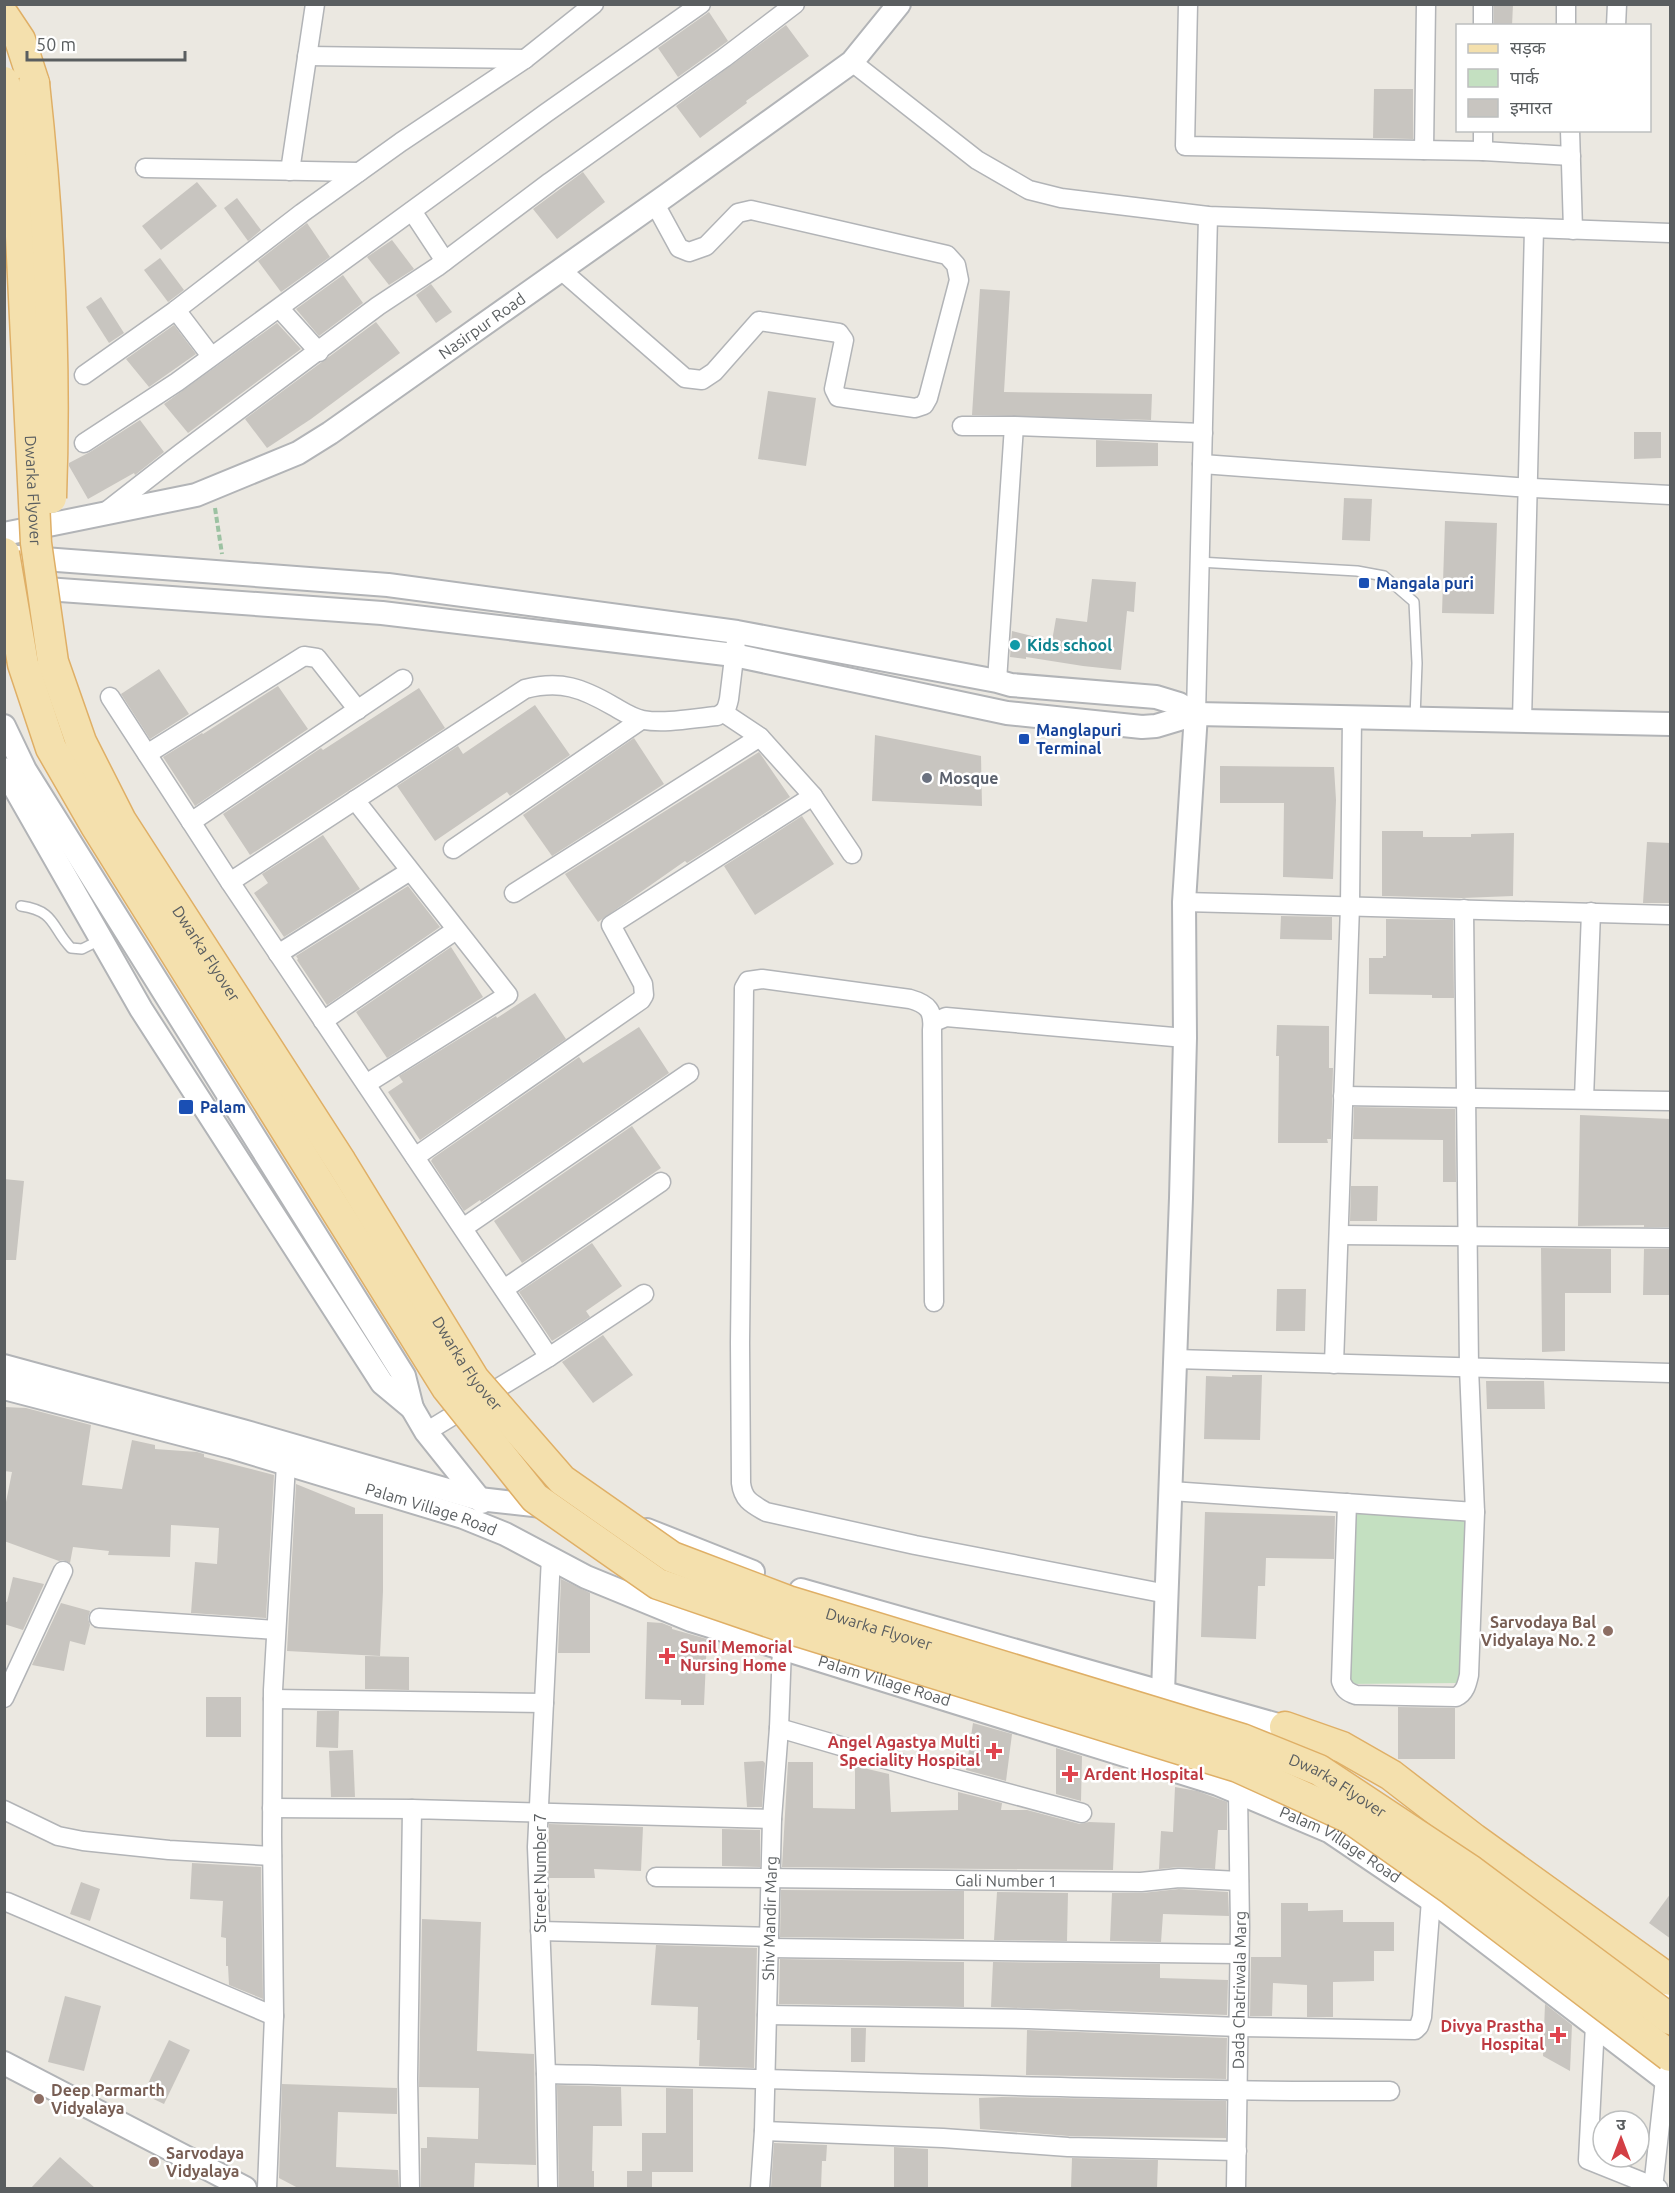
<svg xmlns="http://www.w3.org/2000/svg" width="1675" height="2193" viewBox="0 0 1675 2193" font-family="Ubuntu,'Noto Sans Devanagari',sans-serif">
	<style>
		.green { fill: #c4e0c1 }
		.building { fill: #c8c5c0 }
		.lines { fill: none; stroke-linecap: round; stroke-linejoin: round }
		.service-casing { stroke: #b2b4b7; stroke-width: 12 }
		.minor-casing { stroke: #b2b4b7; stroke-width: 21 }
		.tertiary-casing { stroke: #b2b4b7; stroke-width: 26 }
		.primary-casing { stroke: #dfaf66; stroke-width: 33 }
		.path { stroke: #9cc2a2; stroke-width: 4; stroke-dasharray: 6 3; stroke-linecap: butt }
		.service { stroke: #fff; stroke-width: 9 }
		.minor { stroke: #fff; stroke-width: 18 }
		.tertiary { stroke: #fff; stroke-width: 22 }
		.primary { stroke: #f4e0ad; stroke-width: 30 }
		.primary-bridge-casing { stroke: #dfaf66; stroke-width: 33; stroke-linecap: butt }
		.primary-bridge { stroke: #f4e0ad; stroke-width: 30 }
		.transit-dot { fill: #1a4fb4; stroke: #fff; stroke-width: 2 }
		.culture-dot { fill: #0f9aa8; stroke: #fff; stroke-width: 2 }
		.worship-dot { fill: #6b7280; stroke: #fff; stroke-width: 2 }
		.education-dot { fill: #8d6e63; stroke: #fff; stroke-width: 2 }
		.health-dot { fill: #e0444e; stroke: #fff; stroke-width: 2 }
		.labels { text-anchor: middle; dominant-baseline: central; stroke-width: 5; stroke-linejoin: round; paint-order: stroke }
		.street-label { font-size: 16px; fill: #5a5e60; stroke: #fff }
		.transit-label { font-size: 16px; font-weight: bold; fill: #164399; stroke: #fff; text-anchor: start }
		.culture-label { font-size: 16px; font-weight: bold; fill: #0d838f; stroke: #fff; text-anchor: start }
		.worship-label { font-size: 16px; font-weight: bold; fill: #5b616d; stroke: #fff; text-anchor: start }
		.education-label { font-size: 16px; font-weight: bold; fill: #785e54; stroke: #fff; text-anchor: start }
		.health-label { font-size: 16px; font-weight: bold; fill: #be3a42; stroke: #fff; text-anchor: start }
	</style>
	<rect width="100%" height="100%" fill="#ebe8e1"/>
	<polygon class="green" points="1352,1509 1466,1518 1461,1683 1347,1684"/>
	<g class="building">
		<polygon points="1494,4 1513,4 1512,26 1494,26"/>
		<polygon points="709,12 728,41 678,77 658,48"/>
		<polygon points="786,25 809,56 746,101 747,103 700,138 676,106"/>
		<polygon points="1374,89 1413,89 1413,139 1373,138"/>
		<polygon points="583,172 605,202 557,239 533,209"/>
		<polygon points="197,182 217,206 161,250 142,226"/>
		<polygon points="237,198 261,230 248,241 224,208"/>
		<polygon points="307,223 330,257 281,292 258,261"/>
		<polygon points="392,240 414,269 389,285 367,257"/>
		<polygon points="160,258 184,290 168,302 144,270"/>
		<polygon points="343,275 363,303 319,336 296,309"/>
		<polygon points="431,284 452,312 436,323 416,295"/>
		<polygon points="980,289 1010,291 1004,392 1152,394 1151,420 972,415"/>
		<polygon points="101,297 124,333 109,343 86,307"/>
		<polygon points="376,322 400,353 311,419 267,448 245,419"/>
		<polygon points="277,323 301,349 188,433 164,404"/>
		<polygon points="174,325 196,354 149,387 126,359"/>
		<polygon points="768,391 816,398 806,466 758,459"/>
		<polygon points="140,420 164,452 135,475 134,473 88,499 69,466 69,463 90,452"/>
		<polygon points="1634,432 1661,432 1661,458 1634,459"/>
		<polygon points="1096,440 1158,443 1158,466 1096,467"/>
		<polygon points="1344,498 1372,499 1370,541 1342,540"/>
		<polygon points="1445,521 1497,523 1494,614 1442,613"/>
		<polygon points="1092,579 1136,582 1134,612 1127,611 1121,670 1083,666 1026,657 1026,659 1010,657 1012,631 1052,641 1056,618 1087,622"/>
		<polygon points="159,669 189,714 150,739 121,694"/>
		<polygon points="278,686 308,729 195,806 163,757 202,733 203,734"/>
		<polygon points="419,688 445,728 250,855 223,814 321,748 323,750"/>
		<polygon points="535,705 570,755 510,796 507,792 435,841 397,786 458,746 463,754"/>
		<polygon points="875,735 981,756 982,806 872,801"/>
		<polygon points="634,738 664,784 552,856 523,815"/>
		<polygon points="759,752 790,797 687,863 685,861 598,922 565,874"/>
		<polygon points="1220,766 1334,767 1336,800 1333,879 1283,877 1284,803 1220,803"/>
		<polygon points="802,816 834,864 755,915 724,866"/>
		<polygon points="1382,831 1423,831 1423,837 1471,837 1471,834 1514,833 1513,896 1462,898 1382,896"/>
		<polygon points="323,835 360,889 284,937 254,893 268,883 262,874"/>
		<polygon points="1647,842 1671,843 1671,903 1643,903"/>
		<polygon points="408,886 440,927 327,1005 297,960 298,959 296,956"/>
		<polygon points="1281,916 1332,917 1332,940 1280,939"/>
		<polygon points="1386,919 1453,920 1454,998 1432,998 1432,995 1369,994 1369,958 1383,958 1383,956 1386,956"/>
		<polygon points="451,947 483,997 387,1058 356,1012"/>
		<polygon points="535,993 566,1039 420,1140 388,1092 403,1082 399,1076 496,1016 497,1018"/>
		<polygon points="1277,1025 1329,1026 1329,1068 1333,1068 1331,1139 1327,1139 1328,1143 1278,1143 1279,1056 1276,1056"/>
		<polygon points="639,1027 669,1073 481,1202 480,1200 464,1211 431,1161 433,1158 579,1057 583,1063"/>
		<polygon points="1354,1107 1455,1109 1456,1182 1443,1182 1443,1140 1353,1139"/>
		<polygon points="1580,1115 1671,1119 1671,1227 1644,1227 1644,1225 1578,1226"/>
		<polygon points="632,1126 661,1168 522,1263 494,1221"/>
		<polygon points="4,1179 24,1181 16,1260 4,1260"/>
		<polygon points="1351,1186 1378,1186 1377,1221 1350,1221"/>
		<polygon points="592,1243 622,1286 586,1311 590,1317 552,1341 519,1292"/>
		<polygon points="1541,1248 1611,1249 1611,1293 1565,1293 1565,1351 1542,1352"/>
		<polygon points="1644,1249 1671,1249 1670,1295 1643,1295"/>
		<polygon points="1277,1289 1306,1289 1305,1331 1276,1331"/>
		<polygon points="603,1335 633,1375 593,1403 562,1362"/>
		<polygon points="1232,1375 1262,1375 1260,1440 1204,1439 1206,1376 1232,1377"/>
		<polygon points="1486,1381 1544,1381 1545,1409 1487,1409"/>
		<polygon points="4,1407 26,1408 91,1425 82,1485 122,1489 132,1440 155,1445 155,1449 197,1452 204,1454 204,1457 274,1475 266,1618 191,1613 195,1562 217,1564 219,1528 171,1525 170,1557 108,1555 109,1551 73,1547 70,1563 63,1560 59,1561 4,1541 4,1512 12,1472 4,1471"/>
		<polygon points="296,1484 355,1508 355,1514 383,1514 383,1591 380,1656 287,1651"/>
		<polygon points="1205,1512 1335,1516 1334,1559 1266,1558 1265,1586 1258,1586 1256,1639 1201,1637"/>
		<polygon points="13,1577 44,1584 23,1630 4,1624 4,1601 7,1602"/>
		<polygon points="561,1579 590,1593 590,1653 558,1653"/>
		<polygon points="61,1603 90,1611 88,1618 90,1625 85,1645 70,1641 64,1671 32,1665"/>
		<polygon points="647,1622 662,1623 672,1627 672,1629 707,1639 704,1705 681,1705 681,1700 645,1699"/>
		<polygon points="365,1656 409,1657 409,1690 365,1689"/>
		<rect x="206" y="1697" width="35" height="40"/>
		<polygon points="1398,1707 1455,1708 1455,1759 1398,1759"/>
		<polygon points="317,1711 339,1711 338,1748 316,1747"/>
		<polygon points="973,1723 1012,1734 1006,1781 966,1770"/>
		<polygon points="1056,1748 1082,1756 1081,1801 1056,1794"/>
		<polygon points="353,1750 355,1797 331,1797 329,1751"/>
		<polygon points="763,1761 765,1763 762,1807 747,1807 744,1762"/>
		<polygon points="788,1762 813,1762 813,1808 855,1809 855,1766 889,1774 891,1812 958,1810 958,1792 1002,1803 1001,1810 1027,1810 1080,1824 1089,1822 1115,1823 1113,1870 782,1867"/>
		<polygon points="1175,1787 1197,1791 1227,1802 1227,1830 1218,1830 1215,1869 1179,1867 1159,1869 1161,1831 1173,1832"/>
		<polygon points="549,1824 643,1827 641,1871 594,1869 595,1878 549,1878"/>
		<polygon points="722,1829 760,1830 760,1867 722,1866"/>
		<polygon points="192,1863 261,1867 263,1999 229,1985 228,1966 226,1966 226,1938 221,1937 223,1901 190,1899"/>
		<polygon points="81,1882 100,1889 90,1921 70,1914"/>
		<polygon points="1179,1889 1228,1892 1229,1916 1163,1914 1161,1942 1110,1941 1112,1893 1142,1893"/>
		<polygon points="781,1890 964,1891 964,1939 780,1937"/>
		<polygon points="997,1892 1068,1893 1067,1941 994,1940"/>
		<polygon points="1671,1893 1671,1939 1649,1923"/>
		<polygon points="1281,1903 1308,1903 1308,1911 1343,1910 1343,1922 1394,1922 1394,1951 1374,1951 1374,1981 1333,1982 1333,2017 1307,2017 1307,1985 1273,1983 1272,2016 1250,2016 1251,1957 1281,1957"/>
		<polygon points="422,1919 481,1922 477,2051 534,2054 536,2165 475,2163 474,2188 421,2188 421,2148 427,2148 427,2137 478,2139 479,2088 419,2087"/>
		<polygon points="656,1945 757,1948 754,2068 699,2066 700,2040 697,2040 698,2007 651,2005"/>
		<polygon points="780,1959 964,1962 964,2007 779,2004"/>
		<polygon points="993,1962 1160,1964 1160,1978 1228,1980 1227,2015 991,2007"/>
		<polygon points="65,1996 101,2006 84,2071 48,2062"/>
		<polygon points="1545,2004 1572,2025 1570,2071 1543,2056"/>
		<polygon points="851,2028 866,2028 865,2062 851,2062"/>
		<polygon points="1027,2030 1227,2038 1226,2079 1026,2075"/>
		<polygon points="169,2040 190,2050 164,2104 143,2094"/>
		<polygon points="282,2084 397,2088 397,2114 338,2112 336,2167 398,2170 399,2188 298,2188 279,2178"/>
		<polygon points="557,2085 621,2087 622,2126 593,2126 592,2171 594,2171 594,2188 559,2188"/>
		<polygon points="666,2088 693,2089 693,2172 652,2172 652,2188 627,2188 627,2171 642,2171 642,2133 666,2133"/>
		<polygon points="1002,2097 1226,2101 1226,2138 1069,2136 980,2129 979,2098"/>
		<polygon points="774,2143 827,2145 826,2161 822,2161 821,2188 771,2188"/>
		<polygon points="894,2147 928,2149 928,2188 894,2188"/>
		<polygon points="60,2157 95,2188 31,2188"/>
		<polygon points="1072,2158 1158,2160 1157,2188 1071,2188"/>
	</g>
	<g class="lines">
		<g class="service-casing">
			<g id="service">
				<polyline points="1199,562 1357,571 1384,576 1414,602 1417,663 1415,718"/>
				<path d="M 21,906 C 56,911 51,927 71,948 L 82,949 L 100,940"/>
			</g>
		</g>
		<g class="minor-casing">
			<g id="minor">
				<polyline points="1188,4 1185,146 1483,151 1571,156"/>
				<polyline points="1566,4 1566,26"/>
				<polyline points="1483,26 1483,4"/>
				<polyline points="1616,26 1617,4"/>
				<polyline points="307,56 525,59"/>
				<polyline points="852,62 977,160 1029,190 1061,198 1208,216 1670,233"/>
				<polyline points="1483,130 1483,151"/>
				<polyline points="1570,130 1573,230"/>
				<polyline points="1424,150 1426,4"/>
				<polyline points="145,168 359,172"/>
				<polyline points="290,171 315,4"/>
				<polyline points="412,211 445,261"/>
				<polyline points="561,270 685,378 702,380 714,372 759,321 839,333 844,340 834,389 838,397 915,408 924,405 928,398 959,280 956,265 947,255 751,210 738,213 706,246 689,252 679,248 655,204"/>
				<polyline points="280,309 319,352"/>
				<polyline points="176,310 211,356"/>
				<polyline points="84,375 176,310 302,213 401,142 525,59 594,4"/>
				<polyline points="962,426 1014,426 1203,433"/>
				<polyline points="84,443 177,382 546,113 701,4"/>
				<polyline points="1202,464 1516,487 1670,495"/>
				<polyline points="104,513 181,453 378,306 437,267 550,182 724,58 795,4"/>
				<polyline points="997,681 1014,426"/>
				<polyline points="110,697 230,882 549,1357"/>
				<polyline points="724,713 760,737 813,796 852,854"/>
				<polyline points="1196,714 1208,216"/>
				<polyline points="1522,721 1534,229"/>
				<polyline points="147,754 304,656 317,658 358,710"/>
				<polyline points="355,800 508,995 366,1084"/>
				<polyline points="191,822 403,679"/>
				<polyline points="453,849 641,720"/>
				<path d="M 230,882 L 525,689 C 561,680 582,688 613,706 C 622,711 632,718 643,720 C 666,724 694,718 717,716 C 726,712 727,708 729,699 L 736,641"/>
				<polyline points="514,893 760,737"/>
				<polyline points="1184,902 1670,915"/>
				<polyline points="278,954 410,871"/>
				<polyline points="323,1021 456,930"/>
				<polyline points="934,1022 946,1017 1185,1038"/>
				<polyline points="1343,1096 1670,1101"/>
				<polyline points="1584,1099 1591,912"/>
				<polyline points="415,1157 641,1000 644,995 643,984 611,925 813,796"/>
				<polyline points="463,1228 689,1073"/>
				<polyline points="1339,1235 1670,1238"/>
				<polyline points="504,1289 661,1182"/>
				<path d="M 934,1302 L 932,1030 C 934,1011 928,1004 910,999 L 762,979 L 748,981 L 744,988 L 740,1343 L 741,1483 C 743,1500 752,1504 766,1512 L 915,1545 L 1167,1594"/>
				<polyline points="1175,1359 1670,1373"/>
				<polyline points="1334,1364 1350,906 1352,716"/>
				<polyline points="426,1432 549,1357 644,1294"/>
				<polyline points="1171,1491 1475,1512 1469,1368 1464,909"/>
				<path d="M 1347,1503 L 1341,1681 C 1344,1689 1347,1692 1356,1695 L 1456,1697 C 1465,1693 1467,1684 1469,1675 L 1475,1512"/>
				<polyline points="99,1618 276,1630"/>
				<polyline points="4,1698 63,1571"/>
				<polyline points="273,1699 544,1703"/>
				<polyline points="779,1728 933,1773 1082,1813"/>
				<polyline points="272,1808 412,1809"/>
				<polyline points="4,1810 58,1836 83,1841 169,1850 272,1856"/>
				<path id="s1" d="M 656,1877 L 1141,1882 L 1179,1878 L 1239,1881"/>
				<polyline points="7,1902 274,2016"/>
				<polyline points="540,1931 769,1937"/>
				<polyline points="769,1948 1239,1954"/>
				<polyline points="767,2015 1028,2019 1239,2027 1415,2030 1419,2026 1422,2017 1431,1900"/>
				<polyline points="1595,2025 1588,2160 1658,2188"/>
				<path d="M 546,2074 C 827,2079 1109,2092 1390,2091"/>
				<polyline points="764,2131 943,2138 1068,2147 1237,2151"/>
				<polyline points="267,2188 274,2016 272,1835 273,1690 286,1464"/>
				<polyline points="410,2188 408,2079 412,1809 772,1819"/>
				<polyline points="548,2188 546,2074 537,1847 551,1557"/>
				<path id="s2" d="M 760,2188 L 764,2131 L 772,1819 L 779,1728 L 782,1648"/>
				<path id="s3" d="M 1236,2188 L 1240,1927 L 1238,1793"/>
				<polyline points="1653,2188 1665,2079"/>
			</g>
		</g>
		<g class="tertiary-casing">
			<g id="tertiary">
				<path id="s4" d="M 4,534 L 196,495 L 298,453 L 330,433 L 667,195 L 852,62 L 899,4"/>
				<polyline points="4,556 388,585 737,632 997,681 1011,685 1156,697 1179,704 1196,714"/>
				<polyline points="4,586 382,613 734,655 1007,713 1142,727 1156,726 1196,714 1670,724"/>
				<polyline points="4,726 25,770 404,1376 412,1408"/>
				<polyline points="4,769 141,1009 382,1383 412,1408 426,1432 482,1502"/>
				<polyline points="4,1366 243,1431 479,1499 551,1507"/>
				<path id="s5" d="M 4,1388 L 231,1447 L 463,1517 L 505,1534 L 586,1577 L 691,1620 L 1218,1784 L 1329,1831 L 1431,1900 L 1670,2083"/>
				<polyline points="647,1530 753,1572"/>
				<polyline points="801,1590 1285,1727 1299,1735"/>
				<polyline points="1161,1705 1163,1692 1181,1198 1185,1038 1184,902 1196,714"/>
				<polyline points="1622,1963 1670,2000"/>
				<polyline points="4,2063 245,2188"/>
			</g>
		</g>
		<g class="primary-casing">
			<g id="primary">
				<polyline points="4,16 20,40 34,83"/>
				<polyline points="1285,1727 1342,1747 1391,1775 1474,1839 1670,1980"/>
			</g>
		</g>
		<polyline class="path" points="215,508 222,554"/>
		<use href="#service" class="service"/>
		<use href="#minor" class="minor"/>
		<use href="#tertiary" class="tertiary"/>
		<use href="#primary" class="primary"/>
		<g class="primary-bridge-casing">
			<g id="primary-bridge">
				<path id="s6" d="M 4,82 L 11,109 L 17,154 L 36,543 L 53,662 L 81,742 L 121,821 L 341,1162 L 474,1379 L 562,1480 L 672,1557 L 788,1601 L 1242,1739 L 1319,1770 L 1470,1870 L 1670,2019"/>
				<path d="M 34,83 C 49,220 56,361 51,498"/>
				<polyline points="4,553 23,664 51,748 96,826 447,1388 535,1498 658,1584 778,1625 1238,1767 1350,1818 1452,1890 1670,2056"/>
			</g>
		</g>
		<use href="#primary-bridge" class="primary-bridge"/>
	</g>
	<g class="transit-dot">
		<rect x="1358" y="577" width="12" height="12" rx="3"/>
		<rect x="1018" y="733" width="12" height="12" rx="3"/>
		<rect x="178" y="1099" width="16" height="16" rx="3"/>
	</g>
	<circle class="culture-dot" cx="1015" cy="645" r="6"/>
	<circle class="worship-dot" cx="927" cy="778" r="6"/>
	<g class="education-dot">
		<circle cx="1608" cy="1631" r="6"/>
		<circle cx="39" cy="2099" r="6"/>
		<circle cx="154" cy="2162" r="6"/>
	</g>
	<g class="health-dot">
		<path d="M664 1647h6v6h6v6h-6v6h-6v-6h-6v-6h6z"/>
		<path d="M991 1742h6v6h6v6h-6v6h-6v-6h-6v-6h6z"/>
		<path d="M1067 1765h6v6h6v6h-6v6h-6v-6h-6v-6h6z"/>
		<path d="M1555 2026h6v6h6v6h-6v6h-6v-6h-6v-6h6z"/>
	</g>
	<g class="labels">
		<g class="street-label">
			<text stroke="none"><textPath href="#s4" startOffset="530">Nasirpur Road</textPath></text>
			<text stroke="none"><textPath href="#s6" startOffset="410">Dwarka Flyover</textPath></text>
			<text stroke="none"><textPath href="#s6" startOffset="914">Dwarka Flyover</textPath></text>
			<text stroke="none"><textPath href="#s6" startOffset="1400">Dwarka Flyover</textPath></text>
			<text stroke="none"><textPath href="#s5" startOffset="444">Palam Village Road</textPath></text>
			<text stroke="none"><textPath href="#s6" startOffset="1904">Dwarka Flyover</textPath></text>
			<text stroke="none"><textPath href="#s5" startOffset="930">Palam Village Road</textPath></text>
			<text stroke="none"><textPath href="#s6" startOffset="2390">Dwarka Flyover</textPath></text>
			<text stroke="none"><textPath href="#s5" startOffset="1416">Palam Village Road</textPath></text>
			<text transform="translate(540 1873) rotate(-90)">Street Number 7</text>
			<text stroke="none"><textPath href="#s1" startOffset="350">Gali Number 1</textPath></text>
			<text stroke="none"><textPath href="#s2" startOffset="270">Shiv Mandir Marg</textPath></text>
			<text stroke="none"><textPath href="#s3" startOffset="198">Dada Chatriwala Marg</textPath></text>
		</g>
		<g class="transit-label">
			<text x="1376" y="583">Mangala puri</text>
			<text x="1036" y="730">Manglapuri<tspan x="1036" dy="18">Terminal</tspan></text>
			<text x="200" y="1107">Palam</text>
		</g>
		<g class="culture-label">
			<text x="1027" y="645">Kids school</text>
		</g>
		<g class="worship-label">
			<text x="939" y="778">Mosque</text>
		</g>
		<g class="education-label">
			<text x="1596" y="1622" text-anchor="end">Sarvodaya Bal<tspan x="1596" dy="18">Vidyalaya No. 2</tspan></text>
			<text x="51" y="2090">Deep Parmarth<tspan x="51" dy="18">Vidyalaya</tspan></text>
			<text x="166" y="2153">Sarvodaya<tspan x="166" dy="18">Vidyalaya</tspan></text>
		</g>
		<g class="health-label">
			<text x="680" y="1647">Sunil Memorial<tspan x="680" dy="18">Nursing Home</tspan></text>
			<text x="980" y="1742" text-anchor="end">Angel Agastya Multi<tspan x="980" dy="18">Speciality Hospital</tspan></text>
			<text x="1084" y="1774">Ardent Hospital</text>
			<text x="1544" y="2026" text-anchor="end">Divya Prastha<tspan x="1544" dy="18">Hospital</tspan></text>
		</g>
	</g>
	<rect width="1675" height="2193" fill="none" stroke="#5a5e60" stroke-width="12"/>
	<rect x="1456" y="24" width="195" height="108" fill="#ffffff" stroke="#bdbfbf" stroke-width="1.5"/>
	<rect x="1468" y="44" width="30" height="9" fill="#f4e0ad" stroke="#bdbfbf" stroke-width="1.5"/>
	<text x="1510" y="54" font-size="18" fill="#5a5e60">सड़क</text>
	<rect x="1468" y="69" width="30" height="18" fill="#c4e0c1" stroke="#bdbfbf" stroke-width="1.5"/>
	<text x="1510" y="84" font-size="18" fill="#5a5e60">पार्क</text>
	<rect x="1468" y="99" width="30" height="18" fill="#c8c5c0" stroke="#bdbfbf" stroke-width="1.5"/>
	<text x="1510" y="114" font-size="18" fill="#5a5e60">इमारत</text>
	<g transform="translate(1621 2139)"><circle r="28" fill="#ffffff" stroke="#bdbfbf" stroke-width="1.5"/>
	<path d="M0-4.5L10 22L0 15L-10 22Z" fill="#d33f45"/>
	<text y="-9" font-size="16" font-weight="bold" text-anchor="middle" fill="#5a5e60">उ</text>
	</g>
	<path d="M27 51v9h158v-9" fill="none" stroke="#5a5e60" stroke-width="3"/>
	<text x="36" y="51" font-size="18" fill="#5a5e60" stroke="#ffffff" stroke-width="4.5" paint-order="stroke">50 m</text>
</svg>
